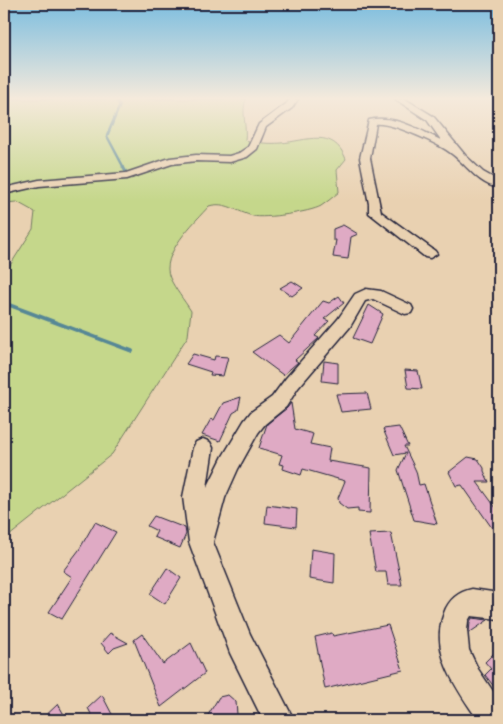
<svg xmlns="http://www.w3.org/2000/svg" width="503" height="724" viewBox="0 0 503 724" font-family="'Indie Flower',sans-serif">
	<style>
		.green { fill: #c5d78b; stroke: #747c63 }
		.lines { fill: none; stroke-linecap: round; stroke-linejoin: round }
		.stream-far2 { stroke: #568796; stroke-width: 2.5 }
		.stream-far1 { stroke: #568796; stroke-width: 3 }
		.stream { stroke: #568796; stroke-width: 4 }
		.building { fill: #dfaac4; stroke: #22223b }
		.minor-casing { stroke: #22223b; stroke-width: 3 }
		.minor { fill: #e9d1b1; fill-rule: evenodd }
	</style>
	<rect width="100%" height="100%" fill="#e9d1b1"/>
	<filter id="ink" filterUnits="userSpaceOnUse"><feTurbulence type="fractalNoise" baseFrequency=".02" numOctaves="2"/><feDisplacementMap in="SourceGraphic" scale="10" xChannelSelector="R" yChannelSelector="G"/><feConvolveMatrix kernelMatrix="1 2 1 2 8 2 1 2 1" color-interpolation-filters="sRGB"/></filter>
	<g filter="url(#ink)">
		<path class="green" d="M 4,99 L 246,99 C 241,112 247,126 245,140 C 257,143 269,144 281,143 C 306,141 333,127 346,159 L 337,170 L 339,192 C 333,197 327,202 321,206 C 311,212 264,219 253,216 C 237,212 226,201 209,206 C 195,222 159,255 170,278 C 175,289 184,300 191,311 L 188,336 L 112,454 L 4,540 L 4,275 L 33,229 L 35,212 L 17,202 L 4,203 Z"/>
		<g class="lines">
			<polyline class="stream-far2" points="115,99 120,105 107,136 124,168"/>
			<polyline class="stream-far1" points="123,167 126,172"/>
			<polyline class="stream" points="4,303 132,351"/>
		</g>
		<g class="building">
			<polygon points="343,225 358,234 351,237 348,259 333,257 336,240 333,240 333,229"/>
			<polygon points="292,281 303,288 292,296 280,288"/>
			<polygon points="339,296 344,303 324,319 329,321 315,336 319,338 295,360 298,362 283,375 252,352 279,335 289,343 323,301 329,303"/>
			<polygon points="369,305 383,314 370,344 353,338"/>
			<polygon points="193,354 214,360 215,356 228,357 223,376 210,375 211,372 186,364"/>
			<polygon points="324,361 338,363 338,383 322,381"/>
			<polygon points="405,370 418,371 422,389 408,388"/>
			<polygon points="367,393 371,409 341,412 336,394"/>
			<polygon points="241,397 238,410 233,413 220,441 202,435 211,419 214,420 223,403"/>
			<polygon points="291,403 295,429 313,434 310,444 330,448 328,461 371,468 370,513 358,512 358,508 347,509 339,503 338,498 345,481 303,469 301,475 283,469 284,465 279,464 282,455 259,448 267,424 287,408"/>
			<polygon points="399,427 408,446 404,446 416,471 419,485 424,484 437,524 414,520 398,470 406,453 394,455 383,429"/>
			<polygon points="468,457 478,459 484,468 484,471 489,482 477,482 499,512 499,538 462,485 456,486 449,472"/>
			<polygon points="267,505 297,509 296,527 265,523"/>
			<polygon points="154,516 185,528 186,534 180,548 154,537 157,531 147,526"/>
			<polygon points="95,522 116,532 62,619 49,612 72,577 63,571 79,550"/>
			<polygon points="391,533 402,585 388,585 386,572 376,572 369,534"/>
			<polygon points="311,549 335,553 334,583 309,579"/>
			<polygon points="167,568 181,578 165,604 150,594"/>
			<polygon points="472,618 488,620 469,633 470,622"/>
			<polygon points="388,625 403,670 325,689 315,637 332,633 333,636"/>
			<polygon points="110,633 128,643 114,648 109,653 101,643"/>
			<polygon points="142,634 163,664 191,643 205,673 161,707 134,640"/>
			<polygon points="499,648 499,693 485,675 491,669 485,662"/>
			<polygon points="102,695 115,720 94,720 88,708"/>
			<polygon points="228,695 236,702 237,714 234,720 205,720 219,697"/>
			<polygon points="58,704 67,720 41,720"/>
		</g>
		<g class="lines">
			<g class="minor-casing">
				<g id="minor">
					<polygon points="290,99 298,99 292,108 266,127 257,149 247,157 230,162 196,161 172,164 127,179 39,186 4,194 4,188 39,180 126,173 170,158 196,155 229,156 239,153 248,147 259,124 286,104"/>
					<path d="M 395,99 L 405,99 L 433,116 L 465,155 L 483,172 L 499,181 L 499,188 C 478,184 468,166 452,154 C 440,144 391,122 376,124 L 370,158 L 381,212 L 435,251 L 437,254 L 430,258 L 425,257 L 369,213 L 369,204 L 360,158 L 369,120 C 393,114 420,130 441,140 L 427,120 Z"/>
					<polygon points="366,289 381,291 411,305 413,309 411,313 405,314 373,299 365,301 350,327 298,388 286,407 265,424 258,433 238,469 225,498 213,542 250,634 294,720 263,720 230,653 189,542 183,497 193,448 196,442 203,439 210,442 213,448 207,488 223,456 244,421 251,412 272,397 286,378 338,319 355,294"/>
					<path d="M 472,589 L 499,593 L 499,619 L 471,616 L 468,621 L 467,630 L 469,650 L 478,669 L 499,700 L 499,720 L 478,720 C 457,689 429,652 444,613 C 449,599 458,592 472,589 Z"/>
				</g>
			</g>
			<use href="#minor" class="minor"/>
		</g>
	</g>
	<linearGradient id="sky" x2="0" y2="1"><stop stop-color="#7bbddf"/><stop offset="0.49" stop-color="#f5eadc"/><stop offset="1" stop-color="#f5eadc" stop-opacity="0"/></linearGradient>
	<rect width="503" height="201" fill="url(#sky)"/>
	<rect width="503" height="724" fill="none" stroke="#e9d1b1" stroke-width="20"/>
	<rect x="10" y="10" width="483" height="704" fill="none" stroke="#22223b" stroke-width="2" filter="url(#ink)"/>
</svg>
